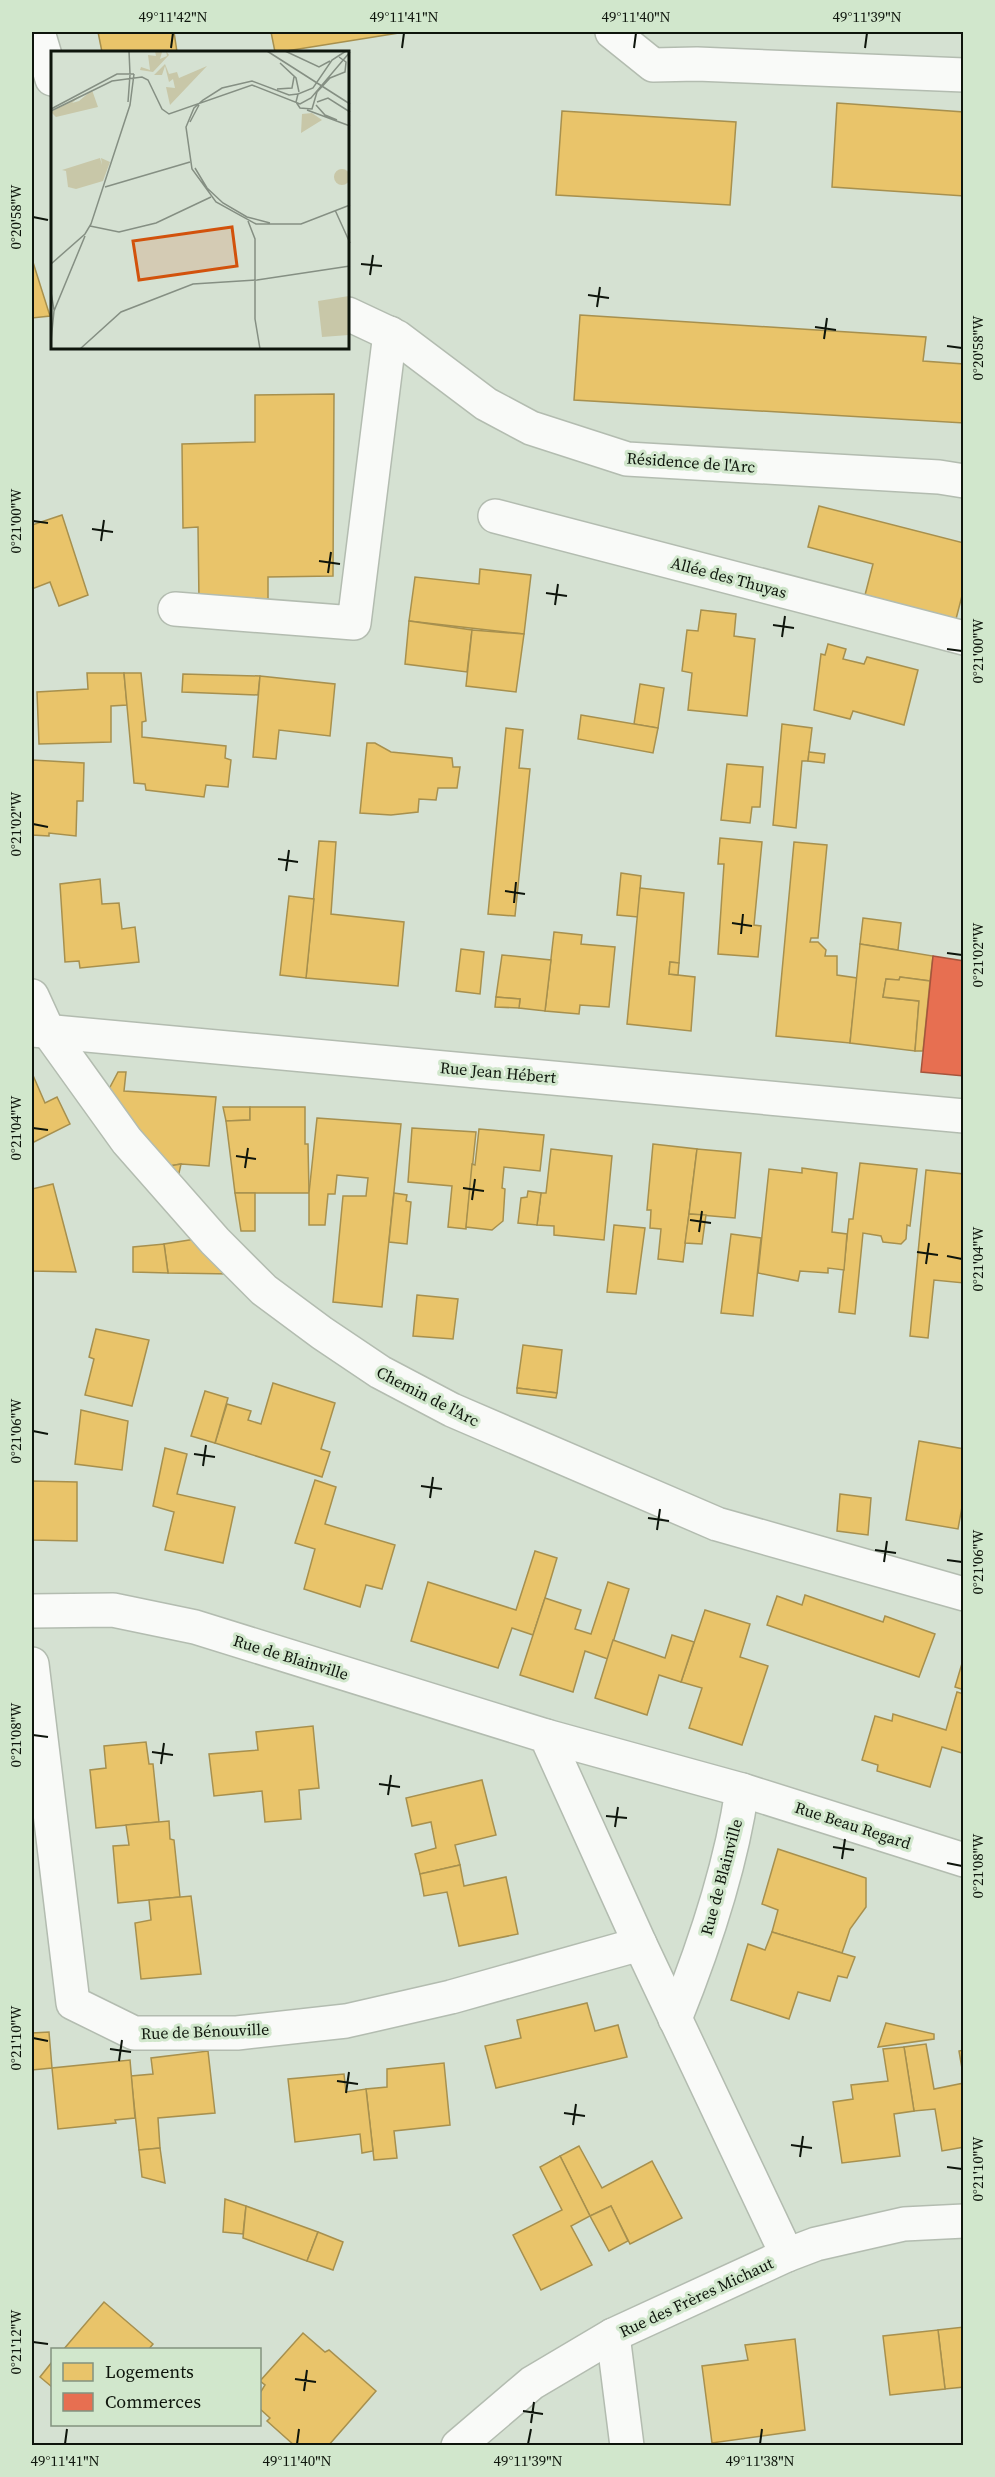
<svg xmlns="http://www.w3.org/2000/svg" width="995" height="2477" viewBox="0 0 995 2477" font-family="'Source Serif 4',serif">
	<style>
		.homes { fill: #e9c46a; stroke: #a7904e; stroke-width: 1.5 }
		.shops { fill: #e76f51; stroke: #a6543c; stroke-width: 1.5 }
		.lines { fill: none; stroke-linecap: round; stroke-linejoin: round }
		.minor-casing { stroke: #b3bcb0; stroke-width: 36 }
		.minor { stroke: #f9faf8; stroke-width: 33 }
		.ticks { fill: none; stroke: #0e150c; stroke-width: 2 }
		.labels { text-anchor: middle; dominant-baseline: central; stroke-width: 6; stroke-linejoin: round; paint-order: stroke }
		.street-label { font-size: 16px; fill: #0e150c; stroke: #d1e7cc }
		.inset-road { fill: none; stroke: #858f83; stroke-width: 1.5 }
		.view { fill: #d2520c; fill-opacity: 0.15; stroke: #d2520c; stroke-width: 3 }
		.inset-edge { fill: none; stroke: #0e150c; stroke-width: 3 }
		.neatline { fill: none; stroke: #0e150c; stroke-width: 2 }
		.ticks-label { font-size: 15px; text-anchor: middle; fill: #0e150c }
	</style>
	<rect width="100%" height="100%" fill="#d5e1d2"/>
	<g class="homes">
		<polygon points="98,32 174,32 177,52 102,52"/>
		<polygon points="271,32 405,32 280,52 275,52"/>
		<polygon points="837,103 964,112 964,196 832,187"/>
		<polygon points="562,111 736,122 730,205 556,195"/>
		<polygon points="32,259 50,316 32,318"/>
		<polygon points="580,315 926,337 923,361 964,364 964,423 574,400"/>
		<polygon points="334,394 333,576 268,577 268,600 199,601 198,527 183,528 182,444 255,442 255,395"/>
		<polygon points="819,506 964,543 964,588 956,619 865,595 873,564 808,547"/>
		<polygon points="62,515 88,595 59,606 50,582 32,589 32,525"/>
		<polygon points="480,569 531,575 524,634 409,621 415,577 479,584"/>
		<polygon points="701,610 736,614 734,636 755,639 747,716 688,710 692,673 682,671 687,630 698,631"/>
		<polygon points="409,621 472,630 467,672 405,664"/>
		<polygon points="472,630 524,634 516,692 466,686"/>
		<polygon points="828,644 846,649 843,659 864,664 867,657 918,670 904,725 853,711 850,719 814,710 821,654 825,655"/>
		<polygon points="87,673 124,673 127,705 111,706 111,742 39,744 37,692 88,689"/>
		<polygon points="124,673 141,673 146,721 142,722 142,737 226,746 225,758 231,760 228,787 206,785 204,797 146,790 145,784 134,783"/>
		<polygon points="183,674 260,676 258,695 182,692"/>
		<polygon points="260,676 335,684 330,736 279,730 276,759 253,757"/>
		<polygon points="640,684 664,688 658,728 634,724"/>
		<polygon points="581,715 658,728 653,753 578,739"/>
		<polygon points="782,724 812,728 808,761 802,761 796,828 773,825"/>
		<polygon points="506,728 523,730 519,768 530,769 515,916 488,914"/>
		<polygon points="367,743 375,743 391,752 452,758 453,767 460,767 457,788 438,788 436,800 419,799 418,812 391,815 360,813"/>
		<polygon points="809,752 825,754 824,763 808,761"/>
		<polygon points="32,760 84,763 83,801 77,801 76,836 49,833 49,836 32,835"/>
		<polygon points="727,764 763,767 760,807 752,807 750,823 721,820"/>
		<polygon points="720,838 762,842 754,925 761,926 758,957 718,954 724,864 718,864"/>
		<polygon points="319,841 336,842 331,914 404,922 398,986 306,978"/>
		<polygon points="794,842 827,845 818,938 811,938 810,942 818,942 826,950 825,956 837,956 837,975 857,978 850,1043 776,1036"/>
		<polygon points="621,873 641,876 638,917 617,915"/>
		<polygon points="100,879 102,904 119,903 122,929 135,927 139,962 80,968 79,961 65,962 60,884"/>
		<polygon points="640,888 684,893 679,963 670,962 669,974 695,977 691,1031 627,1024"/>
		<polygon points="289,896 314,899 306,978 280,975"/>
		<polygon points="863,918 901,923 898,950 860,944"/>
		<polygon points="554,932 582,935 581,944 615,947 609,1007 580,1005 579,1014 545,1011"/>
		<polygon points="860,944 933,956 930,981 900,977 899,980 886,979 883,997 919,1001 915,1051 850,1043"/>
		<polygon points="461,949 484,952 480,994 456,991"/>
		<polygon points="502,955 551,960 545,1011 519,1008 520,999 496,997"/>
		<polygon points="670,962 679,963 678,975 669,974"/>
		<polygon points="900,977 930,981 923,1051 915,1051 919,1001 883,997 886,979 899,980"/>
		<polygon points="496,997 520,999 519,1008 495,1007"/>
		<polygon points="118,1072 126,1072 124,1091 216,1097 209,1166 181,1164 164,1167 108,1091"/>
		<polygon points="32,1073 45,1103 57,1097 70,1124 32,1143"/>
		<polygon points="223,1107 250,1107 250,1120 226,1121"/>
		<polygon points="250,1107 305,1107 305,1144 308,1144 309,1193 235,1193 226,1121 250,1120"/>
		<polygon points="317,1118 401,1124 382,1307 333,1302 343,1196 366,1196 368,1178 337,1175 335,1194 328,1194 325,1225 309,1225 309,1193"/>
		<polygon points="412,1128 476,1132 466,1229 448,1227 452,1186 408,1182"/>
		<polygon points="479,1129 544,1135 540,1171 504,1167 502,1188 505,1189 503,1221 492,1230 466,1227 472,1164 475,1165"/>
		<polygon points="653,1144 697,1149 683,1262 658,1259 661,1229 650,1228 651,1210 647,1210"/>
		<polygon points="551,1149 612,1156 604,1240 554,1235 554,1226 537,1225 541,1193 546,1193"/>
		<polygon points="697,1149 741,1153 735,1218 689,1214"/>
		<polygon points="860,1163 917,1169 910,1226 907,1225 906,1239 901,1244 883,1242 881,1236 863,1233 855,1314 839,1312 849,1219 853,1219"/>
		<polygon points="181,1164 177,1182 164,1167"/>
		<polygon points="802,1168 837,1173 832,1232 847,1234 844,1270 828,1268 828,1273 800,1271 798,1281 758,1273 769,1169 802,1173"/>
		<polygon points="926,1170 964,1174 964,1283 934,1280 928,1338 910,1336"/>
		<polygon points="53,1184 76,1272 32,1271 32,1189"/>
		<polygon points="528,1191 541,1193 537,1225 518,1223 521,1198 527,1197"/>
		<polygon points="235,1193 255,1193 255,1231 241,1231"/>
		<polygon points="394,1193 407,1195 406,1201 411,1202 407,1244 389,1242"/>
		<polygon points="689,1214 706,1215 702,1244 685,1243"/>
		<polygon points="614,1225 645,1228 636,1294 607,1292"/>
		<polygon points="731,1234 761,1238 753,1316 721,1313"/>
		<polygon points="202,1238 233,1274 168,1273 164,1244"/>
		<polygon points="164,1244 168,1273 133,1272 133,1247"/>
		<polygon points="417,1295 458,1299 453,1339 413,1336"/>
		<polygon points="96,1329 149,1340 132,1406 85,1395 94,1359 89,1357"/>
		<polygon points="523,1345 562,1350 557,1393 517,1388"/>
		<polygon points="273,1383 335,1403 321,1449 330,1452 322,1477 215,1443 227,1404 251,1411 248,1420 261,1424"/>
		<polygon points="517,1388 557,1393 556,1398 517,1393"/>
		<polygon points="205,1391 228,1398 215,1443 191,1436"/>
		<polygon points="81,1410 128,1421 122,1470 75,1464"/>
		<polygon points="919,1441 964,1449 964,1496 958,1529 906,1520"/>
		<polygon points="165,1448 187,1454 177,1494 235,1507 223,1563 165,1550 174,1512 153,1506"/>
		<polygon points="315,1480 336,1487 325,1524 395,1545 382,1589 366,1585 360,1607 304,1589 315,1549 295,1543"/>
		<polygon points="32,1481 77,1482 77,1541 32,1540"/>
		<polygon points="840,1494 871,1498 868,1535 837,1531"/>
		<polygon points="535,1551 557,1558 545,1598 533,1635 512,1628 498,1668 411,1641 428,1582 516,1610"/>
		<polygon points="608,1582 629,1589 608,1659 585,1651 573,1692 520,1675 545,1598 581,1610 575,1629 591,1634"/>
		<polygon points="805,1595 883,1622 885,1616 935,1634 919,1677 767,1625 777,1596 802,1605"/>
		<polygon points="705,1610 750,1624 740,1657 768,1666 742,1745 689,1728 702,1688 681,1682"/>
		<polygon points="672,1635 694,1642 681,1682 659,1675 647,1715 595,1698 613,1640 665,1658"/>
		<polygon points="963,1660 964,1660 964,1690 955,1687"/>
		<polygon points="957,1692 964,1694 964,1748 962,1753 942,1747 930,1787 877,1771 878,1765 862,1760 875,1716 892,1721 893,1714 946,1730"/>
		<polygon points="313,1726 319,1788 299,1790 301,1819 265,1822 262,1791 214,1796 209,1754 258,1750 256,1732"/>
		<polygon points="146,1742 149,1764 153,1764 159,1822 96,1828 90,1770 106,1768 104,1746"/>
		<polygon points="482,1780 496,1835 455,1845 460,1865 420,1874 415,1854 436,1848 431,1822 412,1826 406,1798"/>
		<polygon points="169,1821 170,1839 174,1840 180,1897 118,1903 113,1846 129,1845 126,1825"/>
		<polygon points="778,1849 866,1878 866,1907 850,1929 842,1953 772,1932 778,1910 762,1904"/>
		<polygon points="460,1865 464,1886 506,1877 518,1934 459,1946 447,1892 424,1896 420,1874"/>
		<polygon points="191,1896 201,1974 141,1979 135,1923 151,1920 149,1900"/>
		<polygon points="772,1932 855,1957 847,1978 838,1976 830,2001 798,1992 789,2019 731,2000 748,1944 765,1950"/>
		<polygon points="587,2003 595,2031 618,2025 627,2057 496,2088 485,2046 521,2038 517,2020"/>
		<polygon points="886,2023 934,2034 934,2039 878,2047"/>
		<polygon points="49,2032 52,2068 32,2070 32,2033"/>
		<polygon points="926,2044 934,2089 964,2083 964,2147 942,2151 935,2109 914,2111 904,2047"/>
		<polygon points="904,2047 914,2111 894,2114 900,2156 842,2163 833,2102 853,2099 851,2085 888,2081 883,2049"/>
		<polygon points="964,2050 964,2080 959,2051"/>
		<polygon points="208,2051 215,2113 158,2118 160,2148 139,2150 131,2076 153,2074 151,2058"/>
		<polygon points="130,2060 135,2118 115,2120 116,2123 58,2129 52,2068"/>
		<polygon points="444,2063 450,2125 394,2131 397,2158 374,2160 366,2089 387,2087 387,2069"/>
		<polygon points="344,2074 346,2092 366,2089 373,2151 362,2153 360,2134 295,2142 288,2079"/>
		<polygon points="579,2146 602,2188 652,2161 682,2218 630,2244 611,2206 590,2216 560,2156"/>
		<polygon points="160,2148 165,2183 142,2177 139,2150"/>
		<polygon points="560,2156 590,2216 571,2226 592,2265 541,2290 513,2235 562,2210 540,2167"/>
		<polygon points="225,2199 246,2206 243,2234 223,2232"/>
		<polygon points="246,2206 318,2232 307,2261 243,2238"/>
		<polygon points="611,2206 628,2241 609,2251 590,2216"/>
		<polygon points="318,2232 343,2242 333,2270 307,2261"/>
		<polygon points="104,2302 153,2344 148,2350 63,2350"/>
		<polygon points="964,2327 964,2387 945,2389 938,2330"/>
		<polygon points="938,2330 945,2389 890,2395 883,2336"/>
		<polygon points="303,2333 325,2352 329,2350 376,2391 328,2446 295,2446 267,2421 270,2418 260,2409 260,2393 265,2385 260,2381"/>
		<polygon points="795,2339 805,2430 712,2443 702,2366 748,2360 745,2345"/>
		<polygon points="52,2362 52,2387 40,2377"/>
	</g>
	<polygon class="shops" points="933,956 964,961 964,1076 921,1072"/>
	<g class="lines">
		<g class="minor-casing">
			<g id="minor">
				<polyline points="38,32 52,79"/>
				<polyline points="612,32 653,65 697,64 964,75"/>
				<polyline points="348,314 397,337 486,404 531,428 627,459 939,477 964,481"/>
				<polyline points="495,516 964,638"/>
				<polyline points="175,609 354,623 390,333"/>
				<polyline points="32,996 48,1031 127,1141 215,1241 264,1290 322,1333 380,1372 452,1410 717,1524 964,1594"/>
				<polyline points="33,1030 964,1116"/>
				<polyline points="32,1611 113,1610 195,1627 546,1736 640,1944 787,2255"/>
				<polyline points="32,1664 73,2003 134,2033 237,2033 346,2021 451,1997 640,1944"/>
				<path d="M 546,1736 L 742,1790 C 731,1867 704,1947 675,2019"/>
				<polyline points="742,1790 964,1860"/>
				<polyline points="613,2335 627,2446"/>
				<polyline points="458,2446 532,2383 613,2335 787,2255 816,2244 904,2224 964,2221"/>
			</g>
		</g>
		<use href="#minor" class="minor"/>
	</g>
	<path class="ticks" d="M 171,48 L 173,33M 402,48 L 404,33M 634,48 L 636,33M 865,48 L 867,33M 33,217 L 48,220M 361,264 L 382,266M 370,275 L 373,255M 588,295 L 609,298M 597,307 L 600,287M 815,327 L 836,330M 824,339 L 827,318M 947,346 L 962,348M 33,521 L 48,523M 92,529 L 113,532M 101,541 L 104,520M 319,561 L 340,564M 328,573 L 331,552M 546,593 L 567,596M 555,605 L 558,584M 773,625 L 794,628M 782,637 L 785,616M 947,649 L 962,651M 33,824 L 48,827M 278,859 L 298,862M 286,871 L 289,850M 505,891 L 525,894M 514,903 L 516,882M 732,923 L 752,926M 741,934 L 743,914M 947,953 L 962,955M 33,1128 L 48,1130M 236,1156 L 256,1159M 245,1168 L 248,1148M 463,1188 L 484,1191M 472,1200 L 475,1179M 690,1220 L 711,1223M 699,1232 L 702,1211M 917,1252 L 938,1255M 947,1256 L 962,1259M 926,1264 L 929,1243M 33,1431 L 48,1434M 194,1454 L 215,1457M 203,1466 L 206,1445M 421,1486 L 442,1489M 430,1498 L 433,1477M 648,1518 L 669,1521M 657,1530 L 660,1509M 875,1550 L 896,1553M 947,1560 L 962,1562M 884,1562 L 887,1541M 33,1735 L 48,1737M 152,1752 L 173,1755M 161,1764 L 164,1743M 379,1784 L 400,1787M 388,1795 L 391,1775M 606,1816 L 627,1818M 615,1827 L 618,1807M 833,1847 L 854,1850M 842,1859 L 845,1839M 947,1863 L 962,1866M 33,2038 L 48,2041M 110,2049 L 131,2052M 119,2061 L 122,2040M 337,2081 L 358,2084M 346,2093 L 349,2072M 564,2113 L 585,2116M 573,2125 L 576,2104M 791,2145 L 812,2148M 800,2157 L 803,2136M 947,2167 L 962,2169M 33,2342 L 48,2344M 295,2379 L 316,2382M 304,2391 L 307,2370M 523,2411 L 543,2414M 531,2423 L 534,2402M 65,2444 L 67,2429M 297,2444 L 299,2429M 528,2444 L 531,2429M 760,2444 L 762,2429"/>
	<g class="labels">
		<g class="street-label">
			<text transform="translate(691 462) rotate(4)">Résidence de l'Arc</text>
			<text transform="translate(729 577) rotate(15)">Allée des Thuyas</text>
			<text transform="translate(498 1072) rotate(5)">Rue Jean Hébert</text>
			<text transform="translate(428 1396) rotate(27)">Chemin de l'Arc</text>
			<text transform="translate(291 1657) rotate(17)">Rue de Blainville</text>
			<text transform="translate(853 1825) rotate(18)">Rue Beau Regard</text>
			<text transform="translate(721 1877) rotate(-75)">Rue de Blainville</text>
			<text transform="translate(205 2031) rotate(-2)">Rue de Bénouville</text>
			<text transform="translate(696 2297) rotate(-25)">Rue des Frères Michaut</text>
		</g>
	</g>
	<g transform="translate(51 51)">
		<rect width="298" height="298" fill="#d5e1d2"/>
		<path d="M 104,0 L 111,1 L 109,8 L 116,5 L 115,0 L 118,4 L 102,21 L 89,19 L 90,16 L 99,19 L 97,4 L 105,5 ZM 114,13 L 118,23 L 126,21 L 128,27 L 156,15 L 119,54 L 115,36 L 124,37 L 122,28 L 118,31 L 114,15 L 111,24 L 103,24 ZM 41,39 L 47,56 L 5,66 L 0,61 L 30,44 L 21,52 L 28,50 ZM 261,62 L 271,69 L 250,82 L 251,63 ZM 49,107 L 51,114 L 50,107 L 59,111 L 52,130 L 25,138 L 17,136 L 15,120 L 11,119 ZM283 126a8 8 0 1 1 16 0a8 8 0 1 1-16 0ZM 298,245 L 298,284 L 271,286 L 267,250 Z" fill="#c8c7a8"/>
		<path class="inset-road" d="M 78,0 L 79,23M 216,0 L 299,53M 234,0 L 268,16 L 279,10M 288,6 L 295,11 L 294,21 L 279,27 L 266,41 L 261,58 L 249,57 L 245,51 L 247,43 L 262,37 L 281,9 L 295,0M 229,12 L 245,27 L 248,41M 226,38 L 241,37 L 243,26M 247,43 L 238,44 L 201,30 L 171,37 L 152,49 L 143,57 L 135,76 L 141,118 L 165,151 L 205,173 L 250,173 L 299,154M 77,51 L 79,24M 266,51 L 277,47 L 299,61M 265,54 L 274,64 L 286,69M 0,58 L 66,23 L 83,23M 256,59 L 299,75M 0,60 L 61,30 L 91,26 L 97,29 L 111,58 L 118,63 L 201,34 L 249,53 L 260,47 L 299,1M 139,71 L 148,54M 144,117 L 156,137 L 172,152 L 196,166 L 219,172M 54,136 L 139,111M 284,159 L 299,192M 197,170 L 204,188 L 204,268 L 209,298M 39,175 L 68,181 L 105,172 L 160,146M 0,213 L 34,183 L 40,173 L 79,54 L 83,23M 0,241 L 3,259M 0,290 L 3,260 L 34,185M 29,298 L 70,261 L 142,233 L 206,229 L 299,215"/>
		<path class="view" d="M 181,176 L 186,215 L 88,229 L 82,190 Z"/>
		<rect width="298" height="298" class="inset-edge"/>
	</g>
	<rect width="995" height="2477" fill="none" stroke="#d1e7cc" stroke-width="66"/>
	<rect x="51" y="2348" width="210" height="78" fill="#d1e7cc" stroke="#83937f" stroke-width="1.5"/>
	<rect x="63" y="2363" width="30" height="18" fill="#e9c46a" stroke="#83937f" stroke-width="1.5"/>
	<text x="105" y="2378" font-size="18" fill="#0e150c">Logements</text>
	<rect x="63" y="2393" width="30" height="18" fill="#e76f51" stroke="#83937f" stroke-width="1.5"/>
	<text x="105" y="2408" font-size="18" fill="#0e150c">Commerces</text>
	<rect x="33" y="33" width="929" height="2411" class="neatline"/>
	<g class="ticks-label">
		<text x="173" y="22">49°11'42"N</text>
		<text x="404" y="22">49°11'41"N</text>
		<text x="636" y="22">49°11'40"N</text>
		<text x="867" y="22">49°11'39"N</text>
		<text transform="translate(16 217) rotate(-90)" y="5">0°20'58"W</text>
		<text transform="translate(978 348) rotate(-90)" y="5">0°20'58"W</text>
		<text transform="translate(16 521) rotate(-90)" y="5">0°21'00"W</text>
		<text transform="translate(978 651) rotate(-90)" y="5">0°21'00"W</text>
		<text transform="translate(16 824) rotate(-90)" y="5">0°21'02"W</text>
		<text transform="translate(978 955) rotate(-90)" y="5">0°21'02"W</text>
		<text transform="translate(16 1128) rotate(-90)" y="5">0°21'04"W</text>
		<text transform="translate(978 1259) rotate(-90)" y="5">0°21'04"W</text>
		<text transform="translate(16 1431) rotate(-90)" y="5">0°21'06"W</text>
		<text transform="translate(978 1562) rotate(-90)" y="5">0°21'06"W</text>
		<text transform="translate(16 1735) rotate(-90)" y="5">0°21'08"W</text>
		<text transform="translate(978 1866) rotate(-90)" y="5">0°21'08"W</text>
		<text transform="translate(16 2038) rotate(-90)" y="5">0°21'10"W</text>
		<text transform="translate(978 2169) rotate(-90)" y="5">0°21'10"W</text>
		<text transform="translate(16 2342) rotate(-90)" y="5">0°21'12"W</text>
		<text x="65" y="2466">49°11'41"N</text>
		<text x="297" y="2466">49°11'40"N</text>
		<text x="528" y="2466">49°11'39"N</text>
		<text x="760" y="2466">49°11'38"N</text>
	</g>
</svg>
